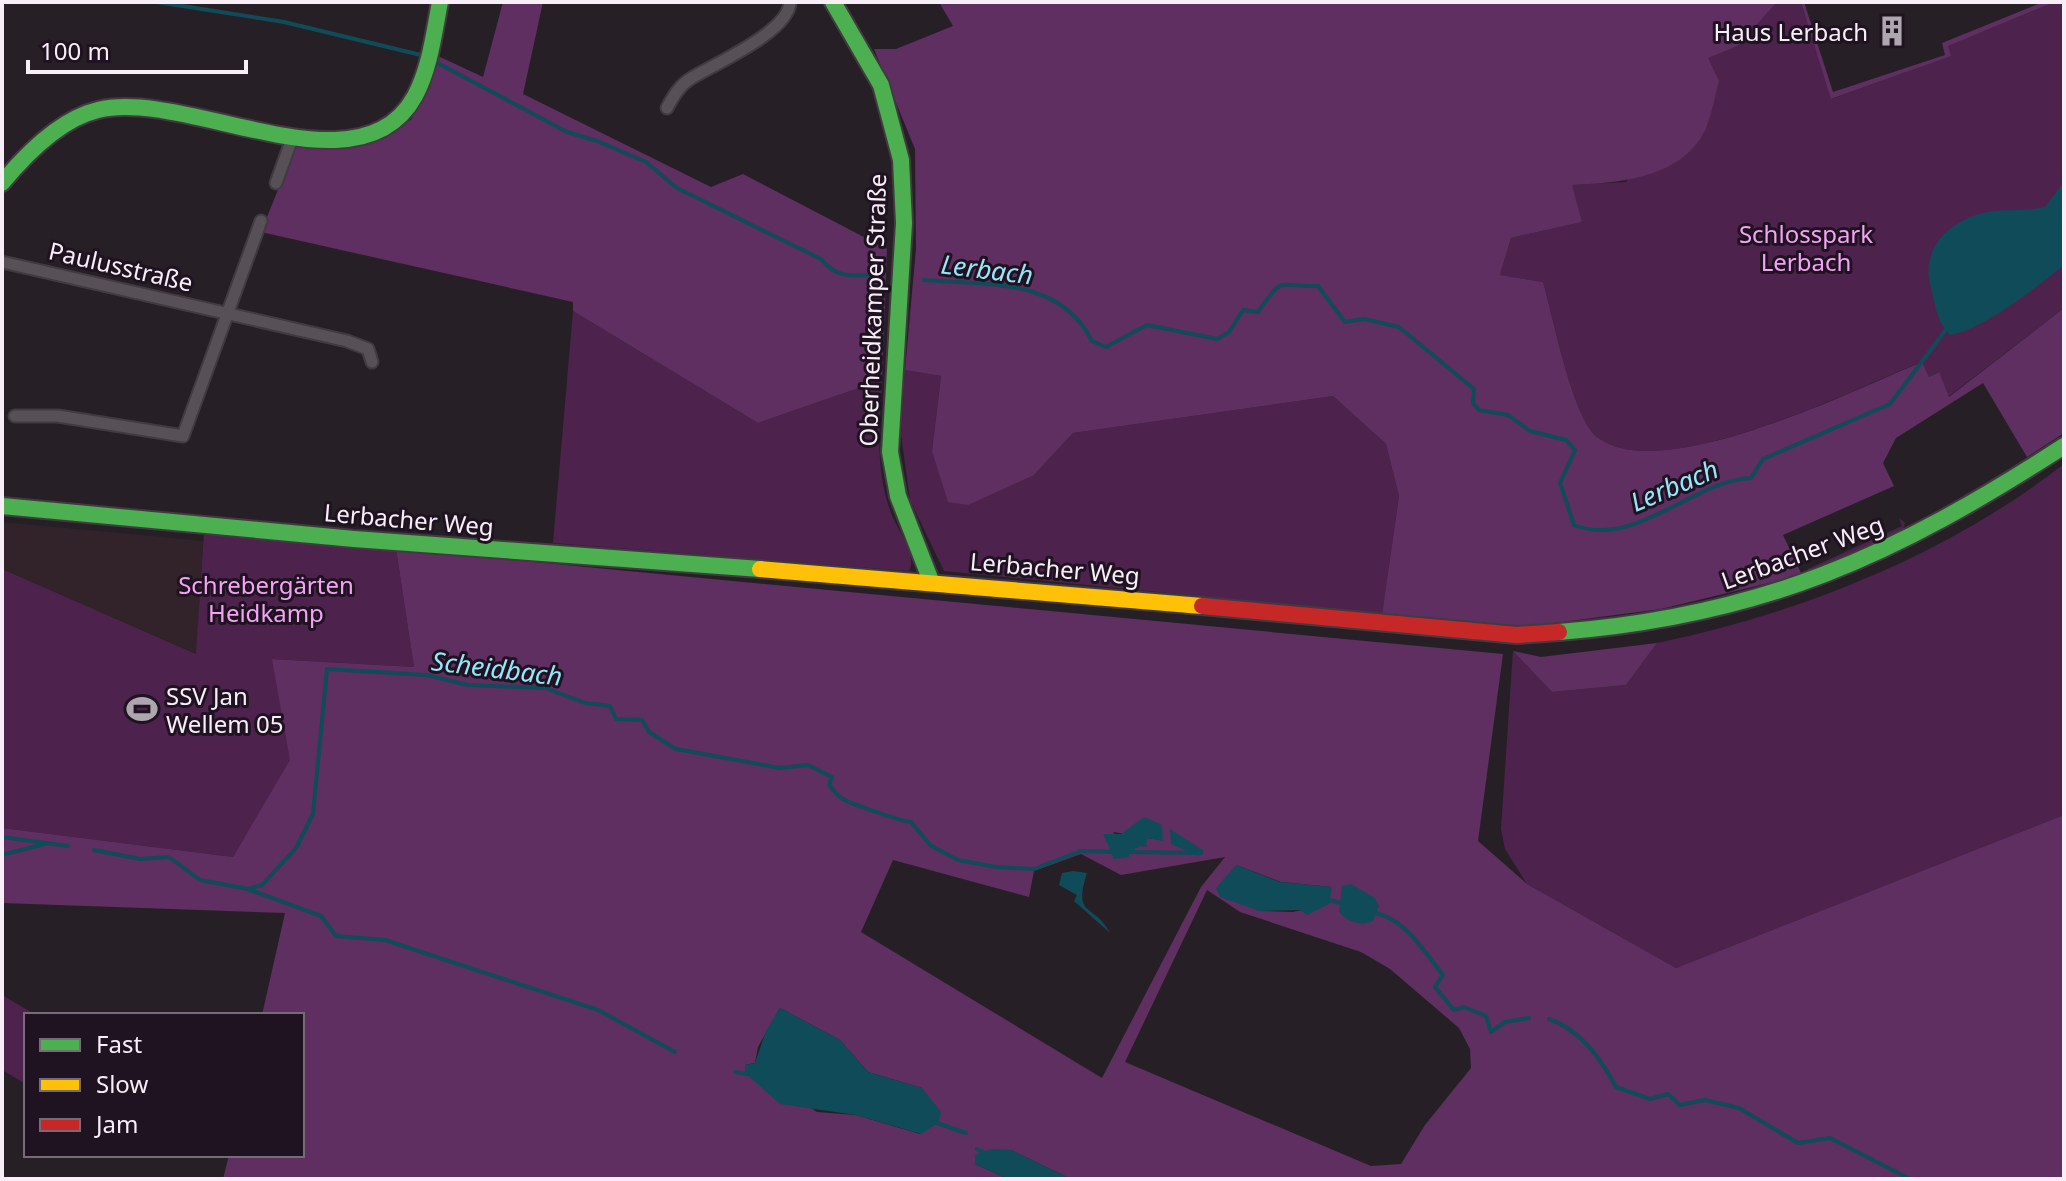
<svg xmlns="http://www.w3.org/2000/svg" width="2066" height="1181" viewBox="0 0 2066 1181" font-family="'Noto Sans',sans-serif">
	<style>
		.commercial { fill: #32232b }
		.green { fill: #4d234e }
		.forest { fill: #5e2f60; fill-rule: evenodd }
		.water { fill: #104b59 }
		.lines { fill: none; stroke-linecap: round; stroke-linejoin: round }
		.stream { stroke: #104b59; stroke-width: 4 }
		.street-casing { stroke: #413b41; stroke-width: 15 }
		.fast-casing { stroke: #413b41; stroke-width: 20 }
		.slow-casing { stroke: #413b41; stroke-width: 20 }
		.jam-casing { stroke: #413b41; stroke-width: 20 }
		.street { stroke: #575157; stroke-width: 11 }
		.fast { stroke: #4caf50; stroke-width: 16 }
		.slow { stroke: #ffc107; stroke-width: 16 }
		.jam { stroke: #c62828; stroke-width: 16 }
		.labels { text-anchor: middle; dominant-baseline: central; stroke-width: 6; stroke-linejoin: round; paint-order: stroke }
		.poi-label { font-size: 24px; fill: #f8eef8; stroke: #201321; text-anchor: end }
		.park-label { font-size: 24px; fill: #f3a3f4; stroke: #201321 }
		.street-label { font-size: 24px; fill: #f8eef8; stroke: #201321 }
		.water-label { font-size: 26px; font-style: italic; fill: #96e6fc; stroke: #201321 }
	</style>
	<rect width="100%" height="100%" fill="#262026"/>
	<polygon class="commercial" points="2,522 203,541 197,654 2,569"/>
	<g class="green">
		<path d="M 1777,2 L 1801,2 L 1832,99 L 1950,56 L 1947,46 L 2054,2 L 2064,2 L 2064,308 L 1948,397 L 1938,372 L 1929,377 L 1921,362 C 1854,389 1661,487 1597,437 C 1572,417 1553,316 1543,282 L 1500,275 L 1511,238 L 1582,222 L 1571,185 L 1626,182 L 1707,58 L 1738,46 Z"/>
		<path d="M 573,311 L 758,423 L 882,380 C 879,425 875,470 891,513 C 897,530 918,554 909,571 L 553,543 Z"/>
		<polygon points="905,370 941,376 932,451 1034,475 1073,433 1333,396 1386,444 1399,496 1382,614 944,571 910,500 901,434"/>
		<path d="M 2064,464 L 2064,815 L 1676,968 L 1527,884 L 1505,849 L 1501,829 L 1513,651 L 1552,692 L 1626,685 L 1657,643 C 1801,613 1947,555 2064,464 Z"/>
		<polygon points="1899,518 1905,523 1902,533 1807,575 1808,569 1902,526"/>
		<polygon points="204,532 396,549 414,667 273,659 291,760 233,857 2,828 2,569 196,654"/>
		<polygon points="2,995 36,1015 26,1015 26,1084 2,1070"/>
	</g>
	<g class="forest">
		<polygon points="503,2 543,2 523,94 711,187 743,174 887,249 882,380 758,423 573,311 573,302 261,232 296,145 351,148 411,120 438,56 483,77"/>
		<path d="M 939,2 L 1777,2 L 1738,46 L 1708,58 L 1719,81 C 1714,98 1711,121 1702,136 C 1676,179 1616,183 1572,185 L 1582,222 L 1511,238 L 1500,275 L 1543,282 C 1553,316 1572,417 1597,437 C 1661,487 1855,389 1922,362 L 1929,377 L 1939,372 L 1949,397 L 2064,308 L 2064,433 L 2027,457 L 1983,383 L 1896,438 L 1883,463 L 1894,486 L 1783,535 L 1802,575 L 1661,609 L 1516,628 L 1382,614 L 1399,496 L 1386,444 L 1333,396 L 1073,433 L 1034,475 L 968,505 L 948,502 L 932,451 L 941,376 L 905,370 L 916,249 L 915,149 L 874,49 L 896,49 L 953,26 Z"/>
		<polygon points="1801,2 1804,2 1833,92 1945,55 1942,43 2043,2 2054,2 1948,46 1951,56 1831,99"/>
		<path d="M 396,549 L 1503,654 L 1478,841 L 1527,884 L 1676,968 L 2064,815 L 2064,1179 L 1071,1179 L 1011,1150 L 975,1164 L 1008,1179 L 223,1179 L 229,1155 L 302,1155 L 302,1015 L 262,1015 L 285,913 L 2,903 L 2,828 L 233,857 L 290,760 L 272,659 L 414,667 ZM 1113,832 L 1163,840 L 1146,838 L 1129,852 ZM 1081,854 L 1121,875 L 1225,857 L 1201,887 L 1102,1078 L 861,932 L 893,860 L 1029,897 L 1034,871 ZM 1236,865 L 1281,882 L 1331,887 L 1329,904 L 1293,912 L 1260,911 ZM 1207,890 L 1240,912 L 1361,952 L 1390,969 L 1459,1028 L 1470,1049 L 1471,1068 L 1425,1125 L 1401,1164 L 1371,1166 L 1125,1062 ZM 780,1008 L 840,1040 L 868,1072 L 922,1088 L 920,1134 L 856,1115 L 817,1112 L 745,1065 L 755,1063 L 758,1047 Z"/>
		<polygon points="1657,643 1626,685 1552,692 1513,651 1541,657"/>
	</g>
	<g class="water">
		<path d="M 2064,182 L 2064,265 C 2035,288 1986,328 1950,335 C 1936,321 1935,302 1930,284 C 1922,247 1949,222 1983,213 C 2003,208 2025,212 2045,207 Z"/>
		<polygon points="1144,817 1162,825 1163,841 1147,838 1146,847 1140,846 1129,852 1129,857 1114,859 1103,834 1121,834"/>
		<polygon points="1170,829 1204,851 1198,856 1171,844"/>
		<polygon points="1236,865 1280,882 1332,887 1329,904 1307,915 1300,910 1260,911 1220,897 1216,888"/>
		<path d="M 1073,871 L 1087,873 C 1072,918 1096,904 1110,933 L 1074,901 L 1077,895 L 1059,885 L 1062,873 Z"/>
		<path d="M 1351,884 L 1375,898 L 1379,906 L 1373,921 C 1362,927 1346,921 1339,912 L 1342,886 Z"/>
		<polygon points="780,1008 840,1040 868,1072 922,1088 941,1112 938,1123 921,1134 856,1115 780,1104 745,1073 745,1065 755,1063 766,1031"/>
		<polygon points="991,1149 1011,1150 1071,1179 1008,1179 975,1164 975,1155"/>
	</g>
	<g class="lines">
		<g class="stream">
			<polyline points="157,2 284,22 425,56"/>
			<path d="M 432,60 L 567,132 L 597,141 L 646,162 L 677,188 L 821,259 C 836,278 851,276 874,275"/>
			<path d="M 924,280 C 986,285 1060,277 1092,341 L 1106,347 L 1147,325 L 1217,339 L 1229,332 L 1243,310 L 1258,312 C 1283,276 1275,286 1318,286 L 1345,322 L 1364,319 L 1399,327 L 1474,389 L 1473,403 L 1479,410 L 1508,415 L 1530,431 L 1566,440 L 1575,450 L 1560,483 L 1574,525 C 1635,549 1694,480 1751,478 L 1763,459 L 1890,404 L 1948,327"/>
			<polyline points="2,837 68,846"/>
			<path d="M 94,850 L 140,859 L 169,857 L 200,880 L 248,889 L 262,885 L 296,848 L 313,814 L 327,669 L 426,675 L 468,685 L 545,688 L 585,703 L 610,706 L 616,719 L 642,720 L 649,732 L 676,749 L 780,768 L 808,765 L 832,777 L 829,785 C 833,789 837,796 843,799 C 851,804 904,822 911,822 L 930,845 L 958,860 L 996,867 L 1034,869 L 1081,851 L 1117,852"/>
			<polyline points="1126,852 1201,853"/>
			<polyline points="2,855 45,844"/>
			<polyline points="250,890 321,916 336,936 385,940 598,1010 675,1052"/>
			<polyline points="1326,899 1344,904"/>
			<path d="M 1372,912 C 1405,918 1423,950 1443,975 L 1435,987 L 1454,1010 L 1464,1007 L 1486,1016 L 1491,1032 L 1505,1022 L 1529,1018"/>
			<path d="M 1549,1019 C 1581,1030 1601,1059 1616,1087 L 1650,1099 L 1668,1094 L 1680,1105 L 1705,1100 L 1739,1108 L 1798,1143 L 1830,1138 L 1910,1179"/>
			<polyline points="735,1072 747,1074"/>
			<polyline points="934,1122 966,1133"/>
			<polyline points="977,1149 987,1154"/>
		</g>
		<g class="street-casing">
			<g id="street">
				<path d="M 667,108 C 673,97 679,86 690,79 C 714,64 789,32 790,2"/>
				<polyline points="276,183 293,136"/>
				<polyline points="2,262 347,341 368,349 372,362"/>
				<polyline points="15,416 58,416 183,436 261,221"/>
			</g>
		</g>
		<g class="fast-casing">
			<g id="fast">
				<polyline points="833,2 881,85 901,160 904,223 890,452 898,496 931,581"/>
				<path d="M 2,183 C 26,154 60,119 98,110 C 187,88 359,198 415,96 C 430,68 434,33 440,2"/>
				<polyline points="2,506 354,539 760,569"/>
				<path d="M 1559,632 C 1763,616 1894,556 2064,446"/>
			</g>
		</g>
		<g class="slow-casing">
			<polyline id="slow" points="760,569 1202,606"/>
		</g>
		<g class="jam-casing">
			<polyline id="jam" points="1202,606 1517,635 1559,632"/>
		</g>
		<use href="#street" class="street"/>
		<use href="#fast" class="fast"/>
		<use href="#slow" class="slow"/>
		<use href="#jam" class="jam"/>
	</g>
	<defs>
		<g id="building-bare" transform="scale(2.4)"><path d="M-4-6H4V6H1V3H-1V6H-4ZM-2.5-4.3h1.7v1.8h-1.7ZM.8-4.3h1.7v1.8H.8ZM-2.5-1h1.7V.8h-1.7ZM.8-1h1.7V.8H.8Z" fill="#aea6ae" stroke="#201321" stroke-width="2.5" paint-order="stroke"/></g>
		<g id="stadium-bare" transform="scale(2.4)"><path d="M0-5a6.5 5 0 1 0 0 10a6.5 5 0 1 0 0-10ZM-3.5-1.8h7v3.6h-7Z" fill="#aea6ae" stroke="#201321" stroke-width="2.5" paint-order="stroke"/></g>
	</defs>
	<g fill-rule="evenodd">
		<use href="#building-bare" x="1892" y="31"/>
		<use href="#stadium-bare" x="142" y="709"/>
	</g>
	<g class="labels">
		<g class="poi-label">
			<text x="1868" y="31">Haus Lerbach</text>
			<text x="166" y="695" text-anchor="start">SSV Jan<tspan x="166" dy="28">Wellem 05</tspan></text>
		</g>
		<g class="park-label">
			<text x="1806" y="233">Schlosspark<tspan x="1806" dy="28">Lerbach</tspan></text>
			<text x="266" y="584">Schrebergärten<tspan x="266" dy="28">Heidkamp</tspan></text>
		</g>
		<g class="street-label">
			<text transform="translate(121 266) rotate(13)">Paulusstraße</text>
			<text transform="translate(872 310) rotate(-88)">Oberheidkamper Straße</text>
			<text transform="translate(409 519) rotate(5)">Lerbacher Weg</text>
			<text transform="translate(1802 552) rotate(-20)">Lerbacher Weg</text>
			<text transform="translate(1055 568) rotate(5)">Lerbacher Weg</text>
		</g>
		<g class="water-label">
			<text transform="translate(987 269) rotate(7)">Lerbach</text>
			<text transform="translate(1674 485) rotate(-23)">Lerbach</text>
			<text transform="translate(497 668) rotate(7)">Scheidbach</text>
		</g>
	</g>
	<rect width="2066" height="1181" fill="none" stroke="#f8eef8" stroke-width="8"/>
	<rect x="24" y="1013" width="280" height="144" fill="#201321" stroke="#766b77" stroke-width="2"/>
	<rect x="40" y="1039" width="40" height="12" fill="#4caf50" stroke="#766b77" stroke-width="2"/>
	<text x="96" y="1053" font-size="24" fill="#f8eef8">Fast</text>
	<rect x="40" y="1079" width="40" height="12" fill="#ffc107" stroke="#766b77" stroke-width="2"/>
	<text x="96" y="1093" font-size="24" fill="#f8eef8">Slow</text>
	<rect x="40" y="1119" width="40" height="12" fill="#c62828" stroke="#766b77" stroke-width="2"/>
	<text x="96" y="1133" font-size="24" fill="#f8eef8">Jam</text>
	<path d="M28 60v12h218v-12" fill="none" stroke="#f8eef8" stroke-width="4"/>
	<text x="40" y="60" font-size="24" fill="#f8eef8" stroke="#201321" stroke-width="6" paint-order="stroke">100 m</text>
</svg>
